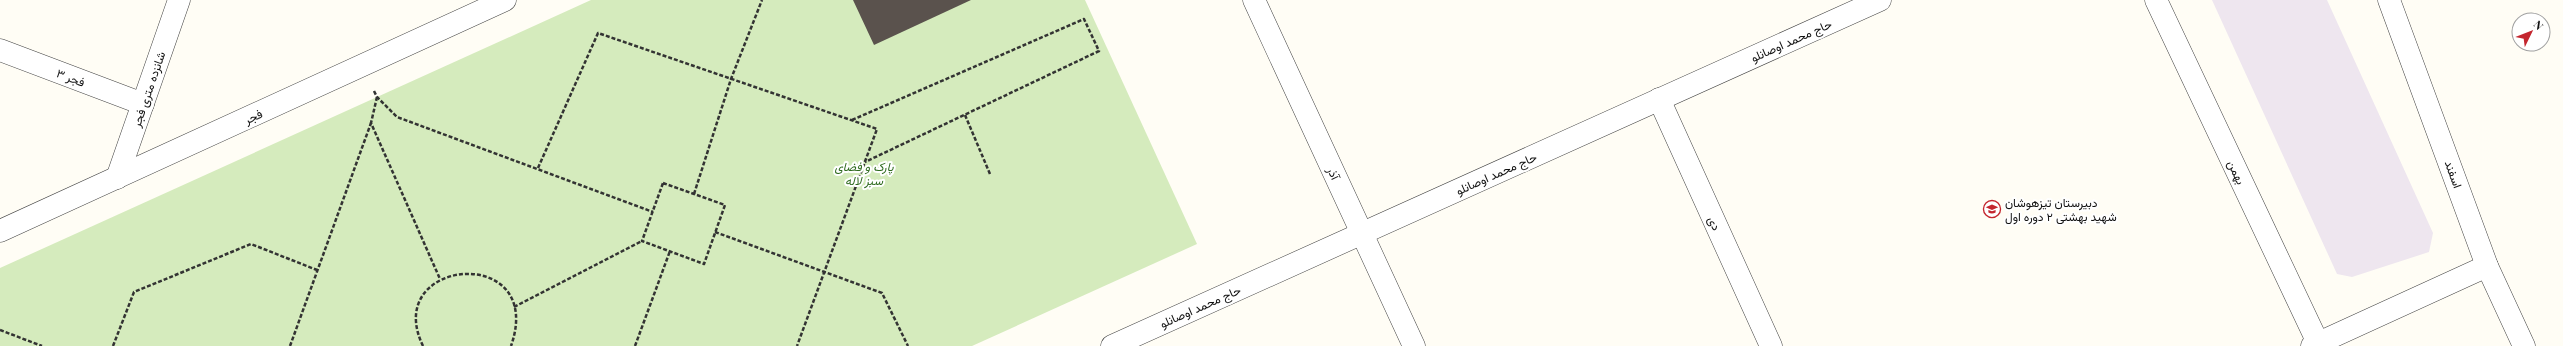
<svg xmlns="http://www.w3.org/2000/svg" width="2563" height="346" viewBox="0 0 2563 346" font-family="'Playfair Display',Vazirmatn,serif">
	<style>
		.industrial { fill: #eee6ef }
		.green { fill: #d5ebbd }
		.building { fill: #5a524d }
		.lines { fill: none; stroke-linecap: round; stroke-linejoin: round }
		.minor-casing { stroke: #444; stroke-width: 23 }
		.path { stroke: #333; stroke-width: 2.5; stroke-dasharray: 4 2; stroke-linecap: butt }
		.minor { stroke: #fff; stroke-width: 22 }
		.labels { text-anchor: middle; dominant-baseline: central; stroke-width: 4; stroke-linejoin: round; paint-order: stroke }
		.street-label { font-size: 12px; fill: #111; stroke: #fff }
		.park-label { font-size: 12px; font-style: italic; fill: #2f6b1f; stroke: #fff }
		.poi-label { font-size: 12px; fill: #111; stroke: #fff; text-anchor: start }
	</style>
	<rect width="100%" height="100%" fill="#fffdf5"/>
	<polygon class="industrial" points="2212,0 2327,0 2433,233 2429,252 2352,277 2337,274"/>
	<polygon class="green" points="591,0 1085,0 1197,244 972,346 0,346 0,268"/>
	<polygon class="building" points="853,0 971,0 874,45"/>
	<g class="lines">
		<g class="minor-casing">
			<g id="minor">
				<polyline points="1254,0 1414,346"/>
				<polyline points="2156,0 2318,343"/>
				<polyline points="2389,0 2487,266 2524,346"/>
				<polyline points="0,50 143,104"/>
				<polyline points="1659,99 1771,346"/>
				<polyline points="117,178 179,0"/>
				<polyline points="0,231 505,0"/>
				<polyline points="1112,346 1880,0"/>
				<polyline points="2312,346 2487,266"/>
			</g>
		</g>
		<g class="path">
			<polyline points="374,91 377,97 397,117 653,212"/>
			<polyline points="377,97 371,123 440,279"/>
			<polyline points="965,115 990,174"/>
			<polyline points="852,120 1084,19 1099,51 865,162"/>
			<polyline points="538,168 598,33 877,129 797,346"/>
			<polygon points="663,183 725,205 704,264 642,241"/>
			<polyline points="694,194 731,79 762,0"/>
			<polyline points="715,232 882,293 908,346"/>
			<polyline points="514,307 642,241"/>
			<polyline points="0,330 42,346"/>
			<polyline points="113,346 134,292 251,244 317,270"/>
			<polyline points="290,346 371,123"/>
			<path d="M 423,346 C 380,257 547,243 511,346"/>
			<polyline points="635,346 670,251"/>
		</g>
		<use href="#minor" class="minor"/>
	</g>
	<defs>
		<g id="school-ring" transform="scale(0.9)"><circle r="9.5" fill="#fff" stroke="#c4262e" stroke-width="1.5"/><path d="M0-5L7-2L0 1L-7-2ZM-4 1L0 2.5L4 1V4Q0 6-4 4Z" fill="#c4262e"/></g>
	</defs>
	<g fill-rule="evenodd">
		<use href="#school-ring" x="1992" y="209"/>
	</g>
	<g class="labels">
		<g class="street-label">
			<text transform="translate(1791 40) rotate(-24)">حاج محمد اوصانلو</text>
			<text transform="translate(71 77) rotate(21)">فجر ۳</text>
			<text transform="translate(148 89) rotate(-71)">شانزده متری فجر</text>
			<text transform="translate(253 116) rotate(-25)">فجر</text>
			<text transform="translate(2237 172) rotate(65)">بهمن</text>
			<text transform="translate(1334 173) rotate(65)">آذر</text>
			<text transform="translate(1496 173) rotate(-24)">حاج محمد اوصانلو</text>
			<text transform="translate(2454 174) rotate(70)">اسفند</text>
			<text transform="translate(1715 223) rotate(65)">دی</text>
			<text transform="translate(1200 306) rotate(-24)">حاج محمد اوصانلو</text>
		</g>
		<g class="park-label">
			<text x="864" y="166">پارک و فضای<tspan x="864" dy="14">سبز لاله</tspan></text>
		</g>
		<g class="poi-label">
			<text x="2005" y="202">دبیرستان تیزهوشان<tspan x="2005" dy="14">شهید بهشتی ۲ دوره اول</tspan></text>
		</g>
	</g>
	<g transform="translate(2531 32) rotate(47)"><circle r="19" fill="#ffffff" stroke="#a0a0a0"/>
	<path d="M0-3L7 15L0 10L-7 15Z" fill="#c4262e"/>
	<text y="-6" font-size="11" font-weight="bold" text-anchor="middle" fill="#111111">N</text>
	</g>
</svg>
